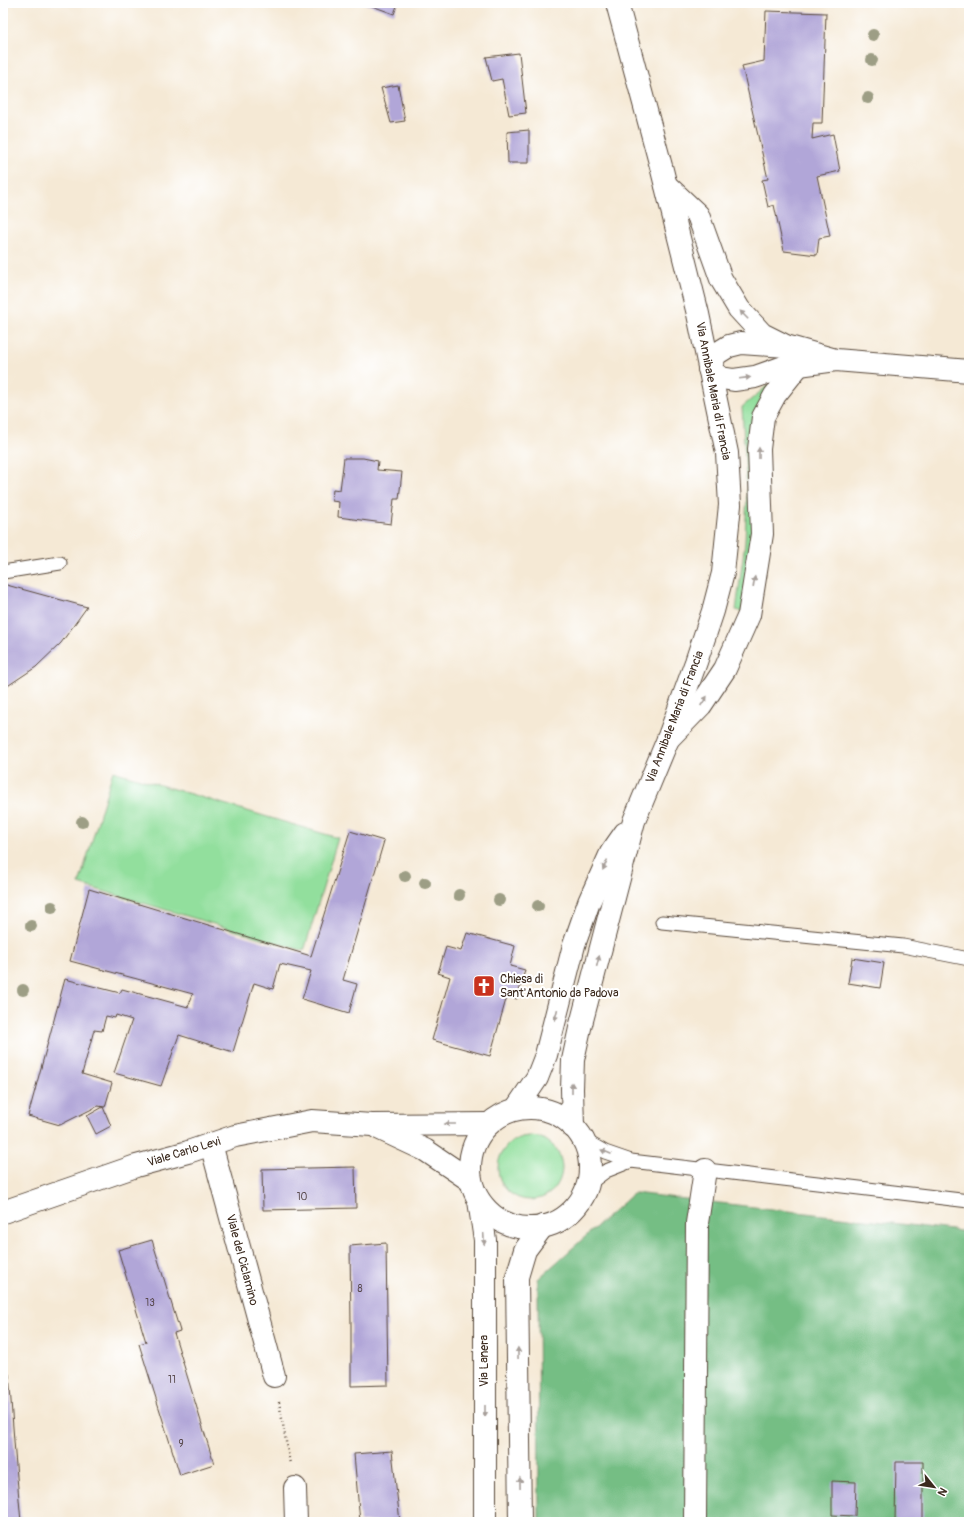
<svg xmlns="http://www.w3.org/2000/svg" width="972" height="1525" viewBox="0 0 972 1525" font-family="Pangolin,sans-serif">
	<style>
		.green { fill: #92df9d; stroke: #66845e }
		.forest { fill: #75be84; stroke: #587451 }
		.building { fill: #b1a6d8 }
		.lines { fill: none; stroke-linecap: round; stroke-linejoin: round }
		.service-casing { stroke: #574739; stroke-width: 15 }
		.minor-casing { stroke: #574739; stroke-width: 24 }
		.secondary-casing { stroke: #574739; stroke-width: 24 }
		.path { stroke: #574739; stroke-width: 2.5; stroke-dasharray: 1 3; stroke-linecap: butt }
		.service { stroke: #fff; stroke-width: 13 }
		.minor { stroke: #fff; stroke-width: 22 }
		.secondary { stroke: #fff; stroke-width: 22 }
		.tree { fill: #9d9e85 }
		.oneway { fill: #a79f9a }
		.labels { text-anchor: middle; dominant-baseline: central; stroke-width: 4; stroke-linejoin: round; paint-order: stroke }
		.number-label { font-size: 10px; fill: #58494c }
		.street-label { font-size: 12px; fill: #3b2a1e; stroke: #fff }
		.poi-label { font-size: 12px; fill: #3b2a1e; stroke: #fff; text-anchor: start }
	</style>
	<rect width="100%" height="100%" fill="#fff"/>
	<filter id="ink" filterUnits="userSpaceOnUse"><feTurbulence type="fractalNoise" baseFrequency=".025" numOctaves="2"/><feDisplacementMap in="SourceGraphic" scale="8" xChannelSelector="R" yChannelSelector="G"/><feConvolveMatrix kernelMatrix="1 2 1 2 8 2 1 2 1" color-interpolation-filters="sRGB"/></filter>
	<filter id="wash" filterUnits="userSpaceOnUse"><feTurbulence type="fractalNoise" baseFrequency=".012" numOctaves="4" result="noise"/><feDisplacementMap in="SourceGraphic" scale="16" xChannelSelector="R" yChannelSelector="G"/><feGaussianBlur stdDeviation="0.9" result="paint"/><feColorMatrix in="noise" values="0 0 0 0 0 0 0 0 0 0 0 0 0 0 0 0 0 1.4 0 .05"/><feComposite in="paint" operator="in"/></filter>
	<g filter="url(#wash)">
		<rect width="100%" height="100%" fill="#f5e9d5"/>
		<g class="green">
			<polygon points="771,383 742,612 736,610 745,543 747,493 742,407"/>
			<polygon points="113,771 338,838 304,951 79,884"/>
			<circle cx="530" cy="1168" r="32"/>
		</g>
		<polygon class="forest" points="634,1193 969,1232 969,1522 539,1522 538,1279"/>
		<g id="blocks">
			<g class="building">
				<polygon points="364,3 398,3 394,14"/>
				<polygon points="766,11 826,13 822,123 813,123 812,139 833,134 840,171 817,176 830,236 819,238 817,255 784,251 774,205 768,207 762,180 768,179 742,66 764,61"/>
				<polygon points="519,53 526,113 509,115 502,79 492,81 486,57"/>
				<polygon points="398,85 405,121 391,123 381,88"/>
				<polygon points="529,130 529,163 508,163 507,132"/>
				<polygon points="344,458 363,458 378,461 377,470 402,472 399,499 394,499 391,524 338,517 339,502 332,501 333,489 340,490"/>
				<polygon points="3,584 87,607 61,643 36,667 3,689"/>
				<polygon points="350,831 384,841 343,980 357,984 349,1013 302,999 311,971 280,964 273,989 254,983 233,1052 179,1035 161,1086 114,1073 132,1020 116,1015 115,1018 106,1016 102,1031 94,1030 82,1074 112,1083 105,1107 98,1106 60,1125 28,1116 65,979 120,993 122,989 188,1007 193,994 70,961 89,889 311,956"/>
				<polygon points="467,933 515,946 510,966 525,970 517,999 507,996 490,1056 432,1040 450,977 438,973 446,947 461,951"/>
				<polygon points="852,958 884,963 880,988 848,983"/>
				<polygon points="103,1107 111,1126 96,1134 87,1116"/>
				<polygon points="355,1167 356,1208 263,1210 262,1169"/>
				<polygon points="152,1240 180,1331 174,1333 214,1464 180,1475 139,1344 146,1342 118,1250"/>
				<polygon points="386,1243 388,1385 351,1386 351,1325 350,1246"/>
				<polygon points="9,1374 15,1454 21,1522 3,1522 3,1375"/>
				<polygon points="392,1451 400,1522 360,1522 354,1454"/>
				<polygon points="896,1462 923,1462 923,1522 895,1522"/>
				<polygon points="832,1481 856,1482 855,1516 832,1515"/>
			</g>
		</g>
	</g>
	<g filter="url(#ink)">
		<use href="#blocks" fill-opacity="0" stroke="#574739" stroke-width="1"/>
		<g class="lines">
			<g class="service-casing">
				<g id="service">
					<polyline points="3,572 60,563"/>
					<polyline points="662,922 903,946 969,959"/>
					<polyline points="582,1139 605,1152 631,1161 969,1201"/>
					<polyline points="587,1185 606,1171 631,1161"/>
				</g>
			</g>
			<g class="minor-casing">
				<g id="minor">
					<polyline points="666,185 698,215 721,279 739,309 762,334 782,344"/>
					<polyline points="836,360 799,365 789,365 755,377 734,380 721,378 709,369 716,354 729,346 741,343 786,346 836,360 969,371"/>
					<polyline points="668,739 701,705 725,669 749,615 762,534 759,449 763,417 775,395 799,365"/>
					<polyline points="211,1144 274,1376"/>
					<polyline points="479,1201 485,1240 485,1522"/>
					<polyline points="295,1488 296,1522"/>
					<polyline points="520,1522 517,1277 525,1250 543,1226"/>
					<polyline points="695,1522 697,1223 705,1170"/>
				</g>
			</g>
			<g class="secondary-casing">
				<g id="secondary">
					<circle cx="530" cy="1168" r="60"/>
					<polyline points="516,1109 537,1078 546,1055 574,945 589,902 611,853 625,833"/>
					<polyline points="573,1127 572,1089 573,1060 580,1028 634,821 668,739 696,662 713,611 723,573 730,505 727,453 698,314 662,170 617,3"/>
					<polyline points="378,1128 425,1150 471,1181"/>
					<polyline points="3,1212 136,1166 188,1152 235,1136 312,1121 372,1125 489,1124"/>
				</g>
			</g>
			<polyline class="path" points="279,1402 290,1464"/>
			<use href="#service" class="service"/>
			<use href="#minor" class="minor"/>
			<use href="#secondary" class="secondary"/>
		</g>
		<g class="tree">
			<circle cx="873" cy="35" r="6"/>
			<circle cx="872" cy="60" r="6"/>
			<circle cx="868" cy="98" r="6"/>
			<circle cx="82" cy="822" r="6"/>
			<circle cx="405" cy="876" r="6"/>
			<circle cx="425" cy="883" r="6"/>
			<circle cx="459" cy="895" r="6"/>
			<circle cx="499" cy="900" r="6"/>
			<circle cx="538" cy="906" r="6"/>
			<circle cx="52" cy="907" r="6"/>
			<circle cx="31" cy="926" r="6"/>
			<circle cx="23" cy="990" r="6"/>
		</g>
		<defs><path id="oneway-solid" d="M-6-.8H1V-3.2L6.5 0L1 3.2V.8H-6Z"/></defs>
		<g class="oneway">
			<use href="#oneway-solid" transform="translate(744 315) rotate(-134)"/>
			<use href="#oneway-solid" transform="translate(745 378) rotate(-7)"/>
			<use href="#oneway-solid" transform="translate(759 453) rotate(-90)"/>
			<use href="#oneway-solid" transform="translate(754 582) rotate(-81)"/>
			<use href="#oneway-solid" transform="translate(704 701) rotate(-56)"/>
			<use href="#oneway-solid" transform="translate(605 865) rotate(114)"/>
			<use href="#oneway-solid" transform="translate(598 961) rotate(-76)"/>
			<use href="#oneway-solid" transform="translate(556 1015) rotate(104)"/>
			<use href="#oneway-solid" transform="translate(572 1088) rotate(-90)"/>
			<use href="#oneway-solid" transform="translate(450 1124) rotate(180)"/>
			<use href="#oneway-solid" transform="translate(606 1152) rotate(-157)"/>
			<use href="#oneway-solid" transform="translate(484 1239) rotate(86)"/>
			<use href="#oneway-solid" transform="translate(518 1353) rotate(-91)"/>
			<use href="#oneway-solid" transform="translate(485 1411) rotate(90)"/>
			<use href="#oneway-solid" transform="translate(520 1483) rotate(-91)"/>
		</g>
	</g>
	<defs>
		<g id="church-square" transform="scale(1.15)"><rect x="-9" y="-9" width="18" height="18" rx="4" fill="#c8321e" stroke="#fff"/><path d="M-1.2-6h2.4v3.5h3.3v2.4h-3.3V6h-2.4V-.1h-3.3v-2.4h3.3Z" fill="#fff"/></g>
	</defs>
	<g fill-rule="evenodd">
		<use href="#church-square" x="484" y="986"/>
	</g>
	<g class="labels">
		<g class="number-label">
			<text x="302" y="1197">10</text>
			<text x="360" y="1289">8</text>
			<text x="150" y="1303">13</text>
			<text x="172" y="1380">11</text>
			<text x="181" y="1444">9</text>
		</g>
		<g class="street-label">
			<text transform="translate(713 391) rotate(79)">Via Annibale Maria di Francia</text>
			<text transform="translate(675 717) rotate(-69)">Via Annibale Maria di Francia</text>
			<text transform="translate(184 1152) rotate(-17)">Viale Carlo Levi</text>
			<text transform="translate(242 1260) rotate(75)">Viale del Ciclamino</text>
			<text transform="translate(484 1361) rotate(-90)">Via Lanera</text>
		</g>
		<g class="poi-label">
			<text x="500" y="979">Chiesa di<tspan x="500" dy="14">Sant'Antonio da Padova</tspan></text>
		</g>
	</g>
	<rect width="972" height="1525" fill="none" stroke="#fff" stroke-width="16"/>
	<g transform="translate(934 1487) rotate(120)" stroke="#ffffff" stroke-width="3" paint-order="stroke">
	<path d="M0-3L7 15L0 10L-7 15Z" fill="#3b2a1e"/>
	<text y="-6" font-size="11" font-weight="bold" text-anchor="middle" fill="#3b2a1e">N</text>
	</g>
</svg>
